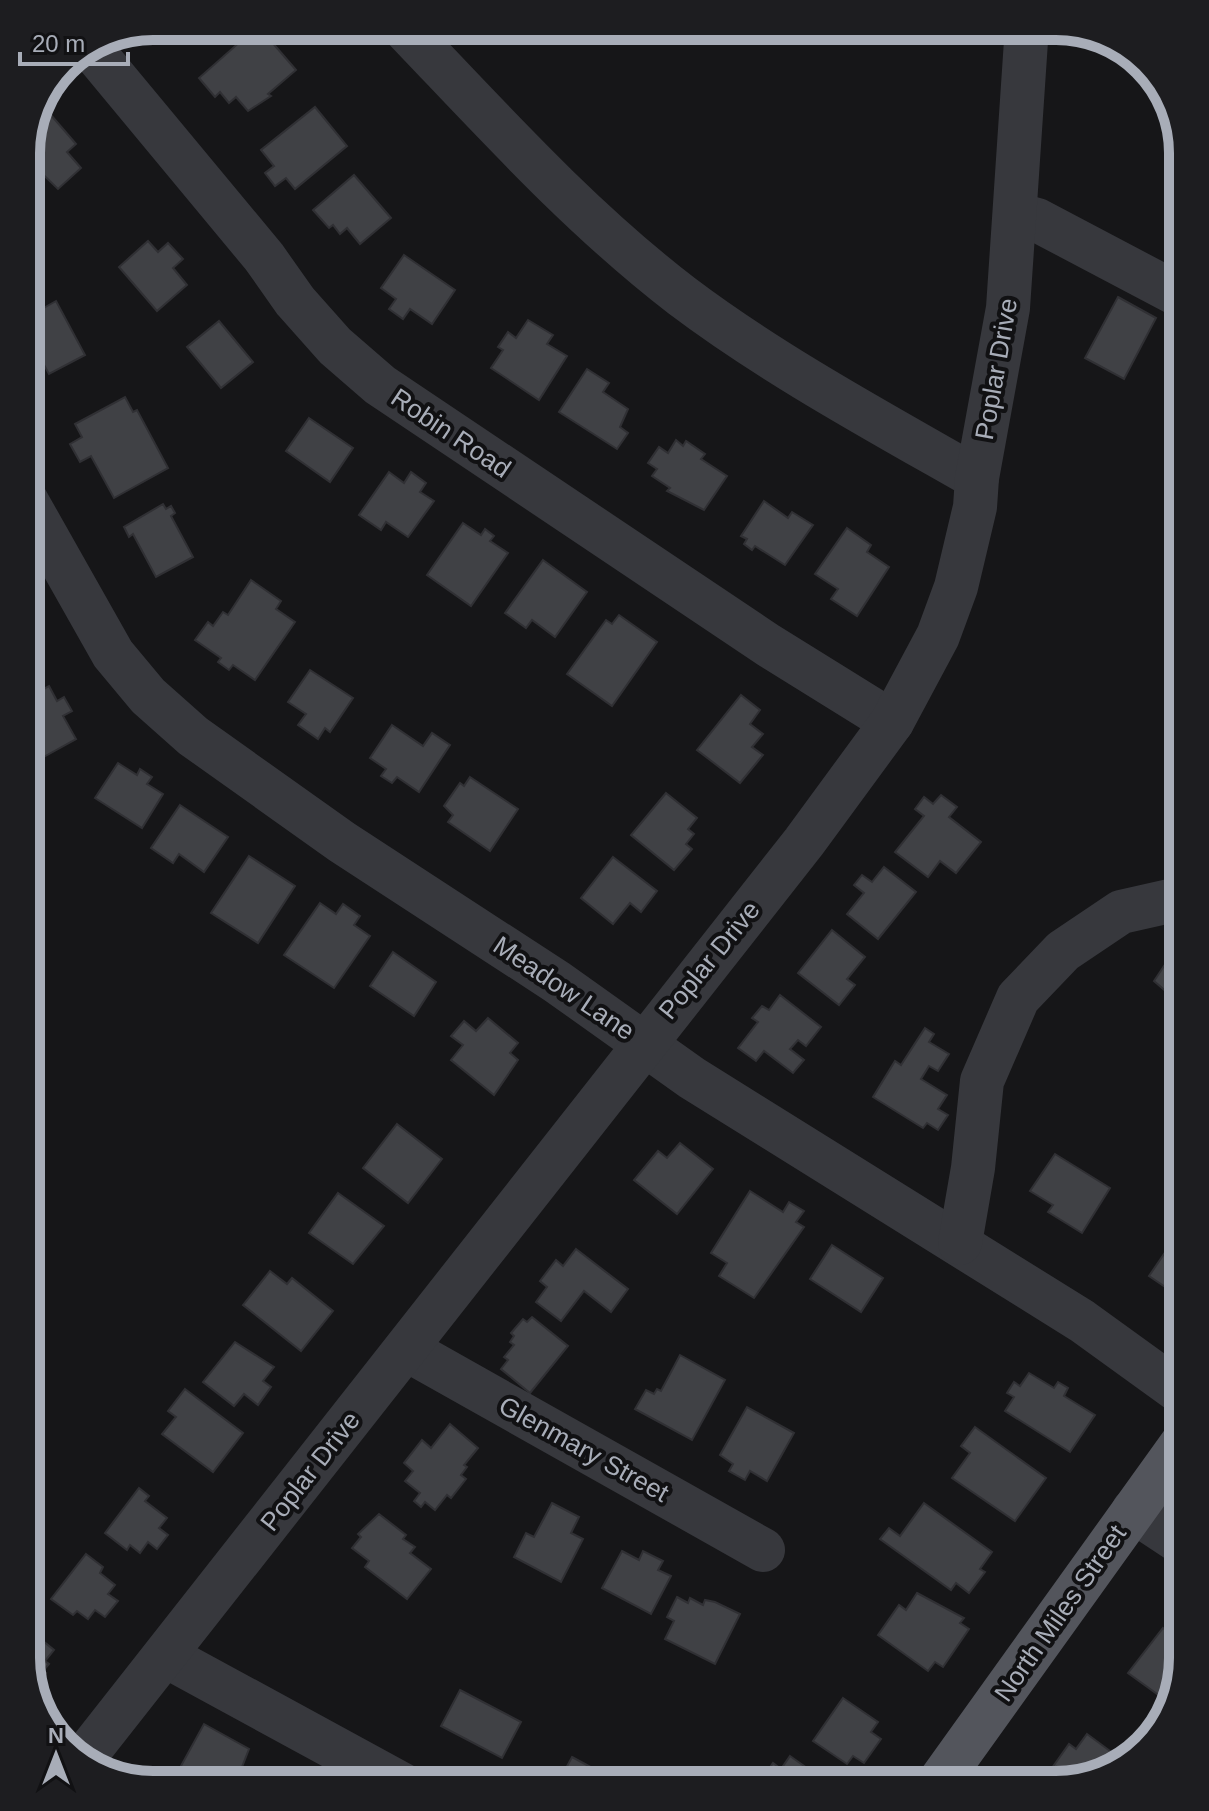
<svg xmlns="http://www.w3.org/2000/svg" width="1209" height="1811" viewBox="0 0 1209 1811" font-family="Arial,sans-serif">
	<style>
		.building { fill: #404145; stroke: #303034; stroke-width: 2 }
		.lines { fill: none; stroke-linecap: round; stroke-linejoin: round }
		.minor { stroke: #37383d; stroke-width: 44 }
		.major { stroke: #53555c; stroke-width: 44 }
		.labels { text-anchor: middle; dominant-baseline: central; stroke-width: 8; stroke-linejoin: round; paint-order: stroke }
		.street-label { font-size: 26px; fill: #a8adb8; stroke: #111113 }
		.rim { fill: none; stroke: #a8adb8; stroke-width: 10 }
	</style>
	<rect width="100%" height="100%" fill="#161618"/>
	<g class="building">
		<polygon points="153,26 210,26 192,40 181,27 166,39 156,26 146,35 142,30"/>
		<polygon points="258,26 296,70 268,94 271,96 248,111 236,97 229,103 220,92 215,97 199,78"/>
		<polygon points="44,107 76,144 67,152 81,168 58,189 26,158 26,145"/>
		<polygon points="315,107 347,146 295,189 286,178 275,186 265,173 274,166 261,150"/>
		<polygon points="354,175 391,218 360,244 347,228 340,234 333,225 329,228 313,210"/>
		<polygon points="148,241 158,252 168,243 183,259 173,268 187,285 157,311 119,267"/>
		<polygon points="404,255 455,290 432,324 410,309 403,319 389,309 396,299 381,288"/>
		<polygon points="1118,297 1156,318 1124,379 1085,358"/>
		<polygon points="56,301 85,355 49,374 37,352 26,358 26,318"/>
		<polygon points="528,320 553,335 547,344 567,356 539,400 491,368 503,350 498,347 508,332 516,338"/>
		<polygon points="219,321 253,362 221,388 187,347"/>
		<polygon points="587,369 609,383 603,392 628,409 620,427 628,433 617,449 559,412"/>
		<polygon points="125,397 133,412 137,410 168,468 114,498 91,456 80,462 70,444 82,437 75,424"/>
		<polygon points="309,418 353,448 330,482 286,451"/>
		<polygon points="676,440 683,446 686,441 705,454 701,459 727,476 704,510 667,491 670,488 652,476 657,469 648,463 659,447 668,453"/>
		<polygon points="389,472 404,483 411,472 426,483 420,492 434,501 408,537 386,522 381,530 359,515"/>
		<polygon points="764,501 788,518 792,512 813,525 785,565 755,546 752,550 744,544 747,539 741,536"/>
		<polygon points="163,504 166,509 171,506 175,513 171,516 193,557 156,577 133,534 129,537 124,527"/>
		<polygon points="463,523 481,535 485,529 494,536 490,541 508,553 471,606 427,575"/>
		<polygon points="847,528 871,545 867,552 889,567 857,616 831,599 838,589 815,574"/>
		<polygon points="543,560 587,592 555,637 532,620 526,628 505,613"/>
		<polygon points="251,580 281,601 276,609 295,622 255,680 233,665 229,670 218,662 221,658 195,640 208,622 213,626 223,612 228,615"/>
		<polygon points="619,615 657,642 612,706 567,674 606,620 612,624"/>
		<polygon points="26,644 34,659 26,663"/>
		<polygon points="310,670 353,698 330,732 325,728 318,739 298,725 306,714 288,702"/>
		<polygon points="49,686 57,701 64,697 72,711 63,716 76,739 40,759 26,734 26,698"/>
		<polygon points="741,695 760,710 750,724 763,734 752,747 763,755 740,783 697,750"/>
		<polygon points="392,725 423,746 432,733 450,745 419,792 397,777 392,783 381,776 386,769 370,758"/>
		<polygon points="118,763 137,775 140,769 152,777 147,784 163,794 142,828 95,798"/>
		<polygon points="470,777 518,809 490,851 448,822 453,815 444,806 460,783 464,786"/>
		<polygon points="666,793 697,818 688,829 694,834 686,844 692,849 674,870 631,835"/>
		<polygon points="941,795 957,807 949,817 981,842 956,873 940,861 928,877 895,852 924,816 915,809 924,797 933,804"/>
		<polygon points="180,805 228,837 204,872 179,854 173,863 151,848"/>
		<polygon points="249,856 295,886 258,943 211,913"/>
		<polygon points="613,857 657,891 641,912 630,903 613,924 581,898"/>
		<polygon points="884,867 916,892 878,939 847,914 864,893 854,885 862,875 872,882"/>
		<polygon points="320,903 336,914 343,904 360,916 354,925 370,936 334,988 284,955"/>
		<polygon points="832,930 865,957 847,979 855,985 839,1005 798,973"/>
		<polygon points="1176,948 1183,952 1183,1006 1154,981"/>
		<polygon points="393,952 436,982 414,1016 370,986"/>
		<polygon points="780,995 821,1027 806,1046 798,1040 790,1049 804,1060 793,1073 764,1051 756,1061 738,1048 758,1022 752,1018 762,1006 769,1010"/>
		<polygon points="488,1018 518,1043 510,1053 518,1060 494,1095 451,1060 463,1045 451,1036 464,1021 476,1031"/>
		<polygon points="925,1028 934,1034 929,1042 949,1054 938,1071 929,1066 921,1079 947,1095 938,1109 948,1115 938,1130 927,1123 923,1128 873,1097 895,1061 901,1065"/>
		<polygon points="397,1124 442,1159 408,1203 363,1168"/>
		<polygon points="680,1143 713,1169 677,1214 634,1180 658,1151 667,1158"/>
		<polygon points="1055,1154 1110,1188 1082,1233 1048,1212 1053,1205 1030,1191"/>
		<polygon points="750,1191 783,1212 789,1202 804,1211 796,1222 804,1227 754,1298 719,1276 727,1263 711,1253"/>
		<polygon points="338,1193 384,1226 353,1264 309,1233"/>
		<polygon points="1181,1229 1183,1231 1183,1299 1149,1276"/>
		<polygon points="832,1245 883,1278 861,1312 810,1279"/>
		<polygon points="576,1249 628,1289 611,1312 584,1291 561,1321 536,1302 547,1287 540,1281 556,1260 563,1266"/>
		<polygon points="270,1271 287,1284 292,1278 333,1311 301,1351 243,1305"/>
		<polygon points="532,1317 568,1346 530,1393 501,1369 508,1360 504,1357 514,1345 510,1342 514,1336 511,1333 523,1319 527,1322"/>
		<polygon points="235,1342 274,1367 263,1381 271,1387 258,1405 244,1394 234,1406 203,1382"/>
		<polygon points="680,1355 725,1380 692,1440 635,1409 646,1390 654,1394 657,1389 661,1391"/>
		<polygon points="1029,1373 1054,1388 1058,1382 1068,1388 1064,1396 1095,1415 1070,1452 1005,1411 1014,1397 1007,1393 1014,1382 1020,1386"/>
		<polygon points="185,1389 243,1433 213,1472 162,1434 176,1417 168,1411"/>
		<polygon points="747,1407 794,1433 767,1481 750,1471 745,1480 729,1471 733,1464 720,1455"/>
		<polygon points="450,1424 478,1448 464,1465 467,1467 461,1475 466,1479 451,1498 447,1495 435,1510 425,1502 421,1507 414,1501 420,1493 405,1481 413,1471 404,1463 422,1440 431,1448"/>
		<polygon points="975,1427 1046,1478 1015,1521 952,1478 970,1453 961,1446"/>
		<polygon points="139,1488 149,1496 145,1501 167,1518 159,1528 168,1535 157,1549 148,1542 140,1553 130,1545 127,1550 105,1533"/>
		<polygon points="552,1503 579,1517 571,1533 583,1539 561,1582 514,1557 526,1533 534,1537"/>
		<polygon points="924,1503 992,1552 980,1569 985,1572 969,1593 956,1583 951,1590 880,1539 889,1528 900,1536"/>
		<polygon points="379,1514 406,1535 403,1539 415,1547 410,1553 431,1569 407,1599 365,1567 369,1561 352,1548 361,1537 358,1534"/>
		<polygon points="622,1551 639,1560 643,1551 663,1561 658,1570 671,1576 651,1614 602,1588"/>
		<polygon points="86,1554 103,1567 100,1573 115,1585 108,1594 118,1601 105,1617 95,1610 88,1619 77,1611 73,1615 51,1599"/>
		<polygon points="917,1593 964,1618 960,1623 969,1629 943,1667 935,1662 928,1671 878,1635 899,1605 906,1610"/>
		<polygon points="677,1597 688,1603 690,1598 703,1605 705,1600 715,1602 740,1614 715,1664 665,1639 674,1621 667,1617"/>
		<polygon points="27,1628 54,1650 45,1661 49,1664 43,1671 46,1673 34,1688 26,1658"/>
		<polygon points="1163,1628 1183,1643 1183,1659 1171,1704 1128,1673"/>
		<polygon points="460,1690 521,1722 502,1758 441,1726"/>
		<polygon points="843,1698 878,1722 871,1732 881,1739 864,1763 853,1756 847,1764 813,1741"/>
		<polygon points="204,1724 249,1749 235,1785 194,1785 176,1775"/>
		<polygon points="1087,1734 1125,1762 1119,1768 1059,1784 1047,1775 1069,1744 1076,1749"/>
		<polygon points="790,1756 831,1785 758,1785 773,1763 781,1769"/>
		<polygon points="572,1757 624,1785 557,1785"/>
	</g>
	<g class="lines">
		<g class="minor">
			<path d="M 402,26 C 492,120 579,217 682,296 C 772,364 879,422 977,478"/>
			<polyline points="93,51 264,257 295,301 335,346 380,385 768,645 892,722"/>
			<polyline points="1015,214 1037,220 1183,297"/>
			<polyline points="26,500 113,654 148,696 193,736 342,842 557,982 692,1078 1082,1321 1183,1394"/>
			<polyline points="960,1243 973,1168 982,1081 1018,998 1063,951 1121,912 1183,898"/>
			<polyline points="406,1349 763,1550"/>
			<polyline points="1133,1511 1183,1544"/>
			<polyline points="166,1656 403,1785"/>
			<polyline points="82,1760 804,842 892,722 938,636 956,587 975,507 977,478 1008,308 1027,26"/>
		</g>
		<polyline class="major" points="937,1785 1183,1442"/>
	</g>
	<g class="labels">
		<g class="street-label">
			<text transform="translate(996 369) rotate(-80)">Poplar Drive</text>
			<text transform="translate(451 433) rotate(34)">Robin Road</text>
			<text transform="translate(709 960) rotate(-51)">Poplar Drive</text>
			<text transform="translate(564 988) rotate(34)">Meadow Lane</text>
			<text transform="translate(584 1449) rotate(29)">Glenmary Street</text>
			<text transform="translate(310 1471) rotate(-52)">Poplar Drive</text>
			<text transform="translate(1060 1613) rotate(-55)">North Miles Street</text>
		</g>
	</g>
	<path d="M0 0H1209V1811H0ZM153 40H1056A113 113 0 0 1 1169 153V1658A113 113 0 0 1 1056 1771H153A113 113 0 0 1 40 1658V153A113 113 0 0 1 153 40Z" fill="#1d1d20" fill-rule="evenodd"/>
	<path class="rim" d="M153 40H1056A113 113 0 0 1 1169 153V1658A113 113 0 0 1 1056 1771H153A113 113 0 0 1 40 1658V153A113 113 0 0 1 153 40Z"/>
	<g transform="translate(56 1755)" stroke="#111113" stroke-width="6" paint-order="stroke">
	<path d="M0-6L14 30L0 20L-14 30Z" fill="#a8adb8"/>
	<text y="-12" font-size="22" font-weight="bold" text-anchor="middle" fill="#a8adb8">N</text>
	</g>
	<path d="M20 52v12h108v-12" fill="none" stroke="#a8adb8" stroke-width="4"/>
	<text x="32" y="52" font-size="24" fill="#a8adb8" stroke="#111113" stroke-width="6" paint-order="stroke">20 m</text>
</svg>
